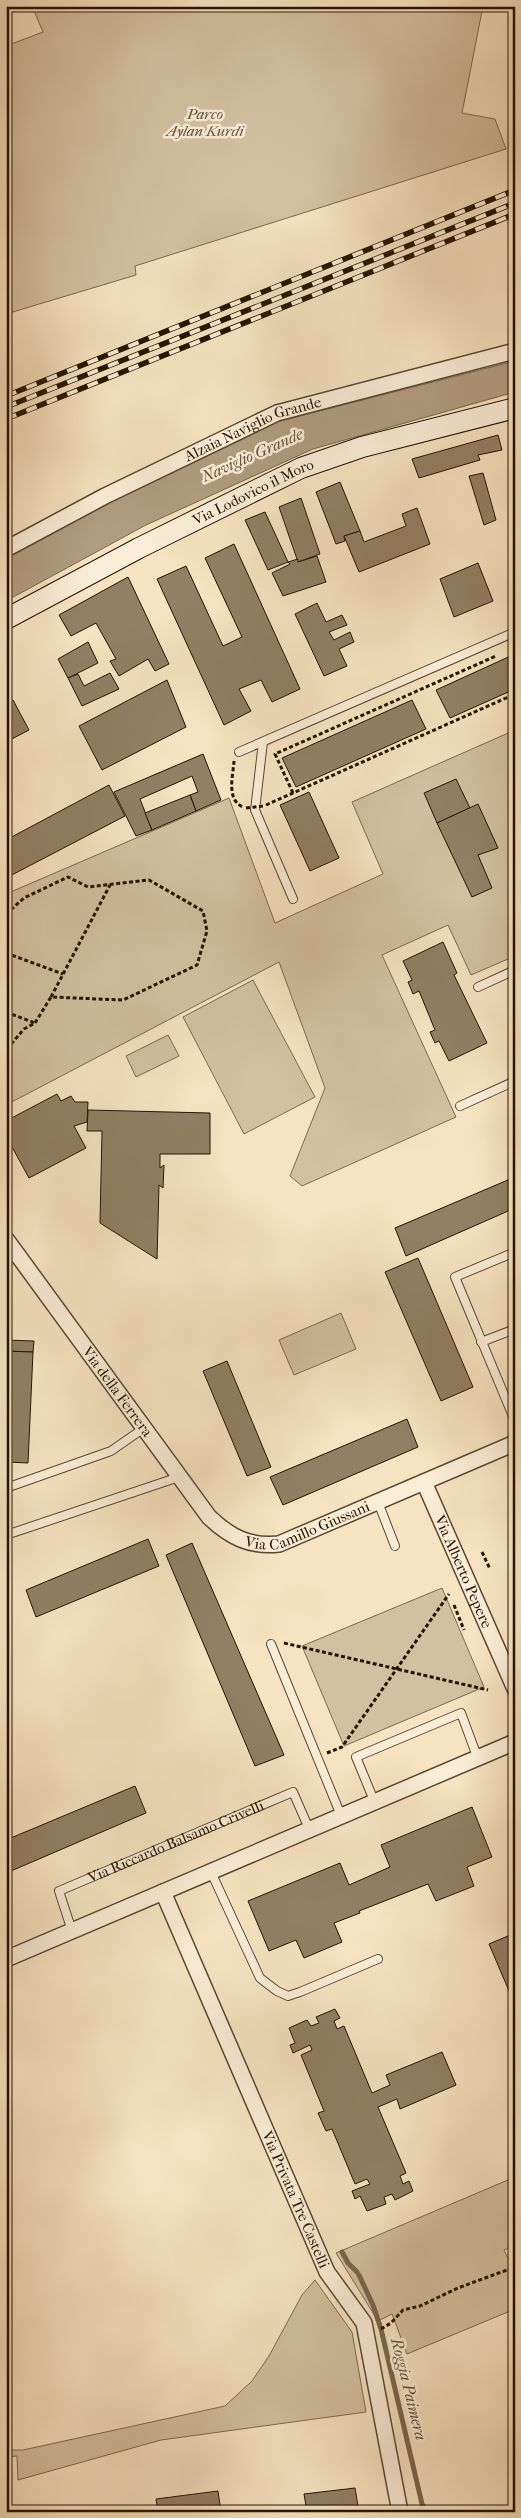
<svg xmlns="http://www.w3.org/2000/svg" width="521" height="2518" viewBox="0 0 521 2518" font-family="'IM FELL French Canon',serif">
	<style>
		.green { fill: #d3c0a0; stroke: #7c6a50 }
		.water { fill: #b09c7f; stroke: #78654c }
		.lines { fill: none; stroke-linecap: round; stroke-linejoin: round }
		.stream { stroke: #78654c; stroke-width: 5 }
		.building { fill: #927f64; stroke: #251300 }
		.lane-casing { stroke: #5a4730; stroke-width: 10 }
		.street-casing { stroke: #5a4730; stroke-width: 18 }
		.secondary-casing { stroke: #251300; stroke-width: 22 }
		.path { stroke: #251300; stroke-width: 3; stroke-dasharray: 4 2.5; stroke-linecap: butt }
		.lane { stroke: #faedd7; stroke-width: 8 }
		.street { stroke: #faedd7; stroke-width: 15 }
		.secondary { stroke: #faedd7; stroke-width: 20 }
		.rail-casing { stroke: #251300; stroke-width: 5.5 }
		.rail { stroke: #faedd7; stroke-width: 4; stroke-dasharray: 11; stroke-linecap: butt }
		.path-bridge { stroke: #251300; stroke-width: 3; stroke-dasharray: 4 2.5; stroke-linecap: butt }
		.labels { text-anchor: middle; dominant-baseline: central; stroke-width: 5; stroke-linejoin: round; paint-order: stroke }
		.park-label { font-size: 15px; font-style: italic; fill: #625038; stroke: #faedd7 }
		.street-label { font-size: 15px; fill: #251300; stroke: #faedd7 }
		.water-label { font-size: 16px; font-style: italic; fill: #645139; stroke: #faedd7 }
	</style>
	<rect width="100%" height="100%" fill="#f7e3c1"/>
	<filter id="stains"><feTurbulence type="fractalNoise" baseFrequency=".004" numOctaves="4"/><feColorMatrix values="0 0 0 0 .2 0 0 0 0 .09 0 0 0 0 .02 0 0 0 .5 -.17"/></filter>
	<radialGradient id="worn" r=".72"><stop offset=".6" stop-color="#630" stop-opacity="0"/><stop offset="1" stop-color="#630" stop-opacity=".3"/></radialGradient>
	<g class="green">
		<polygon points="32,6 483,6 462,113 495,119 506,149 135,266 136,275 6,314 6,46 43,32"/>
		<polygon points="515,730 515,956 471,975 448,925 382,955 456,1117 302,1186 290,1176 325,1088 279,962 6,1105 6,894 229,798 275,923 383,874 352,802"/>
		<polygon points="253,980 315,1097 244,1134 183,1017"/>
		<polygon points="168,1035 179,1056 136,1077 126,1056"/>
		<polygon points="341,1313 356,1349 294,1375 279,1340"/>
		<polygon points="442,1588 484,1687 344,1746 302,1646"/>
		<polygon points="515,2177 515,2245 504,2250 515,2272 515,2309 407,2354 392,2314 378,2321 336,2253"/>
		<polygon points="315,2280 352,2332 366,2412 161,2440 18,2480 17,2456 6,2457 6,2450 23,2450 225,2406 252,2381 269,2356 302,2295"/>
	</g>
	<polygon class="water" points="515,361 515,392 313,449 146,525 6,601 6,557 107,503 280,421"/>
	<g class="lines">
		<g class="stream">
			<polyline points="342,2252 348,2263 357,2272"/>
			<polyline points="359,2275 373,2305 381,2329 422,2504 427,2512"/>
		</g>
	</g>
	<g class="building">
		<polygon points="498,435 502,450 478,455 480,460 419,478 412,459"/>
		<polygon points="483,473 496,520 484,525 469,476"/>
		<polygon points="340,482 360,531 344,536 345,541 336,544 316,492"/>
		<polygon points="301,498 320,554 298,562 279,507"/>
		<polygon points="417,508 430,544 359,572 344,536 360,531 364,542 406,526 402,514"/>
		<polygon points="265,512 288,562 268,570 245,520"/>
		<polygon points="234,544 300,689 272,702 261,680 239,689 251,711 224,725 157,579 186,566 223,646 242,637 205,558"/>
		<polygon points="317,556 326,582 283,596 272,573 290,564 288,562 298,559 298,562"/>
		<polygon points="478,563 493,601 454,617 440,579"/>
		<polygon points="128,577 169,664 155,671 148,659 119,676 110,661 116,659 96,623 71,636 59,615"/>
		<polygon points="317,603 326,622 342,615 347,625 329,632 334,640 350,632 354,642 339,649 347,666 324,676 295,614"/>
		<polygon points="88,642 98,663 68,678 58,659"/>
		<polygon points="515,654 515,689 450,718 436,690"/>
		<polygon points="110,673 119,689 82,706 68,678 78,674 84,686"/>
		<polygon points="167,680 186,727 102,770 79,726"/>
		<polygon points="13,700 29,730 6,742 6,704"/>
		<polygon points="412,700 426,729 296,787 282,758"/>
		<polygon points="203,754 221,800 196,811 190,795 198,792 192,776 140,799 152,830 136,836 114,792"/>
		<polygon points="456,779 470,808 437,823 424,793"/>
		<polygon points="109,785 125,816 6,878 6,840"/>
		<polygon points="309,792 339,858 310,871 280,805"/>
		<polygon points="190,795 196,811 152,830 145,813"/>
		<polygon points="478,804 498,848 478,855 492,888 472,897 437,823"/>
		<polygon points="443,942 457,973 454,975 487,1043 449,1061 439,1041 435,1043 430,1032 435,1030 419,991 413,994 408,982 412,980 403,961"/>
		<polygon points="57,1094 61,1101 71,1096 75,1102 88,1102 87,1122 74,1126 86,1148 29,1178 6,1136 6,1121"/>
		<polygon points="88,1110 210,1113 210,1154 160,1154 160,1168 164,1165 163,1188 159,1185 157,1259 100,1223 102,1131 87,1131"/>
		<polygon points="515,1177 515,1208 406,1256 395,1228"/>
		<polygon points="418,1258 473,1387 441,1401 385,1272"/>
		<polygon points="6,1340 34,1341 33,1352 6,1351"/>
		<polygon points="6,1351 33,1352 28,1463 6,1462"/>
		<polygon points="227,1361 271,1467 247,1476 203,1371"/>
		<polygon points="407,1419 418,1447 283,1505 270,1477"/>
		<polygon points="148,1539 159,1566 36,1617 26,1590"/>
		<polygon points="192,1543 284,1755 255,1766 166,1555"/>
		<polygon points="135,1786 146,1813 11,1871 6,1861 6,1840"/>
		<polygon points="472,1807 492,1857 467,1867 474,1886 436,1901 428,1884 359,1911 360,1913 334,1923 342,1942 304,1958 296,1940 269,1951 248,1901 340,1863 349,1885 390,1867 381,1845"/>
		<polygon points="515,1933 515,2005 489,1944"/>
		<polygon points="335,2009 340,2018 334,2021 337,2029 344,2026 372,2093 390,2085 386,2075 442,2052 456,2085 400,2109 397,2099 378,2107 406,2173 400,2176 403,2184 409,2181 413,2191 395,2200 392,2194 384,2197 386,2204 367,2211 360,2196 355,2199 352,2191 370,2184 367,2179 355,2184 332,2129 326,2131 318,2113 324,2111 301,2055 312,2050 310,2045 293,2053 290,2045 295,2043 289,2028 307,2020 311,2026 319,2023 316,2017"/>
		<polygon points="355,2488 359,2512 307,2512 304,2494"/>
		<polygon points="218,2491 221,2512 158,2512 156,2499"/>
	</g>
	<g class="lines">
		<g class="lane-casing">
			<g id="lane">
				<polyline points="6,659 6,661"/>
				<polyline points="263,742 255,810 293,899"/>
				<polyline points="239,752 515,632"/>
				<polyline points="478,987 515,970"/>
				<polyline points="460,1106 515,1081"/>
				<polyline points="515,1252 455,1277 515,1421"/>
				<polyline points="481,1342 515,1329"/>
				<polyline points="6,1488 111,1451 144,1428"/>
				<polyline points="378,1502 395,1546"/>
				<polyline points="6,1535 179,1477"/>
				<polyline points="271,1644 342,1818"/>
				<polyline points="375,1803 356,1757 461,1713 478,1759"/>
				<polyline points="211,1872 260,1978 277,1991 288,1996 300,1992 378,1959"/>
				<path id="s1" d="M 72,1931 L 59,1891 L 293,1792 L 310,1831"/>
			</g>
		</g>
		<g class="street-casing">
			<g id="street">
				<path id="s2" d="M 6,549 L 105,496 L 277,413 L 515,351"/>
				<path id="s3" d="M 6,1239 L 209,1517 C 230,1537 249,1547 279,1544 L 515,1443"/>
				<path id="s4" d="M 424,1482 L 515,1689"/>
				<path id="s5" d="M 163,1892 L 327,2272 L 364,2323 L 400,2512"/>
				<polyline points="6,1959 515,1742"/>
			</g>
		</g>
		<g class="secondary-casing">
			<g id="secondary">
				<path id="s6" d="M 6,619 L 139,548 L 301,468 L 362,447 L 515,408"/>
			</g>
		</g>
		<g class="path">
			<path d="M 234,761 C 233,776 226,800 243,807"/>
			<polyline points="293,793 275,754 496,656"/>
			<polyline points="266,805 515,694"/>
			<polyline points="6,914 24,898 68,877 88,887 149,880 203,911 207,931 197,965 123,1000 51,997 35,1023 24,1029 6,1050"/>
			<polyline points="6,953 63,974"/>
			<polyline points="51,997 110,885"/>
			<polyline points="6,1012 35,1023"/>
			<polyline points="482,1552 490,1569"/>
			<polyline points="454,1605 464,1630"/>
			<polyline points="284,1643 488,1690"/>
			<polyline points="327,1753 342,1747 449,1594"/>
			<polyline points="381,2329 391,2323 403,2310 420,2306 458,2288 515,2267"/>
		</g>
		<use href="#lane" class="lane"/>
		<use href="#street" class="street"/>
		<use href="#secondary" class="secondary"/>
		<g class="rail-casing">
			<g id="rail">
				<polyline points="6,396 515,190"/>
				<polyline points="6,407 515,203"/>
				<polyline points="6,419 515,214"/>
			</g>
		</g>
		<use href="#rail" class="rail"/>
		<polyline class="path-bridge" points="246,808 264,806"/>
	</g>
	<g class="labels">
		<g class="park-label">
			<text x="205" y="114">Parco<tspan x="205" dy="17">Aylan Kurdi</tspan></text>
		</g>
		<g class="street-label">
			<text stroke="none"><textPath href="#s2" startOffset="275">Alzaia Naviglio Grande</textPath></text>
			<text stroke="none"><textPath href="#s6" startOffset="278">Via Lodovico il Moro</textPath></text>
			<text stroke="none"><textPath href="#s3" startOffset="189">Via della Ferrera</textPath></text>
			<text stroke="none"><textPath href="#s3" startOffset="454">Via Camillo Giussani</textPath></text>
			<text stroke="none"><textPath href="#s4" startOffset="98">Via Alberto Pepere</textPath></text>
			<text stroke="none"><textPath href="#s1" startOffset="169">Via Riccardo Balsamo Crivelli</textPath></text>
			<text stroke="none"><textPath href="#s5" startOffset="335">Via Privata Tre Castelli</textPath></text>
		</g>
		<g class="water-label">
			<text transform="translate(252 455) rotate(-24)">Naviglio Grande</text>
			<text transform="translate(409 2389) rotate(76)">Roggia Paimera</text>
		</g>
	</g>
	<rect width="521" height="2518" fill="none" stroke="#f7e3c1" stroke-width="25"/>
	<rect x="8" y="8" width="506" height="2503" fill="none" stroke="#251300" stroke-width="2.5"/>
	<rect x="12" y="12" width="496" height="2493" fill="none" stroke="#251300"/>
	<rect width="100%" height="100%" filter="url(#stains)"/>
	<rect width="100%" height="100%" fill="url(#worn)"/>
</svg>
